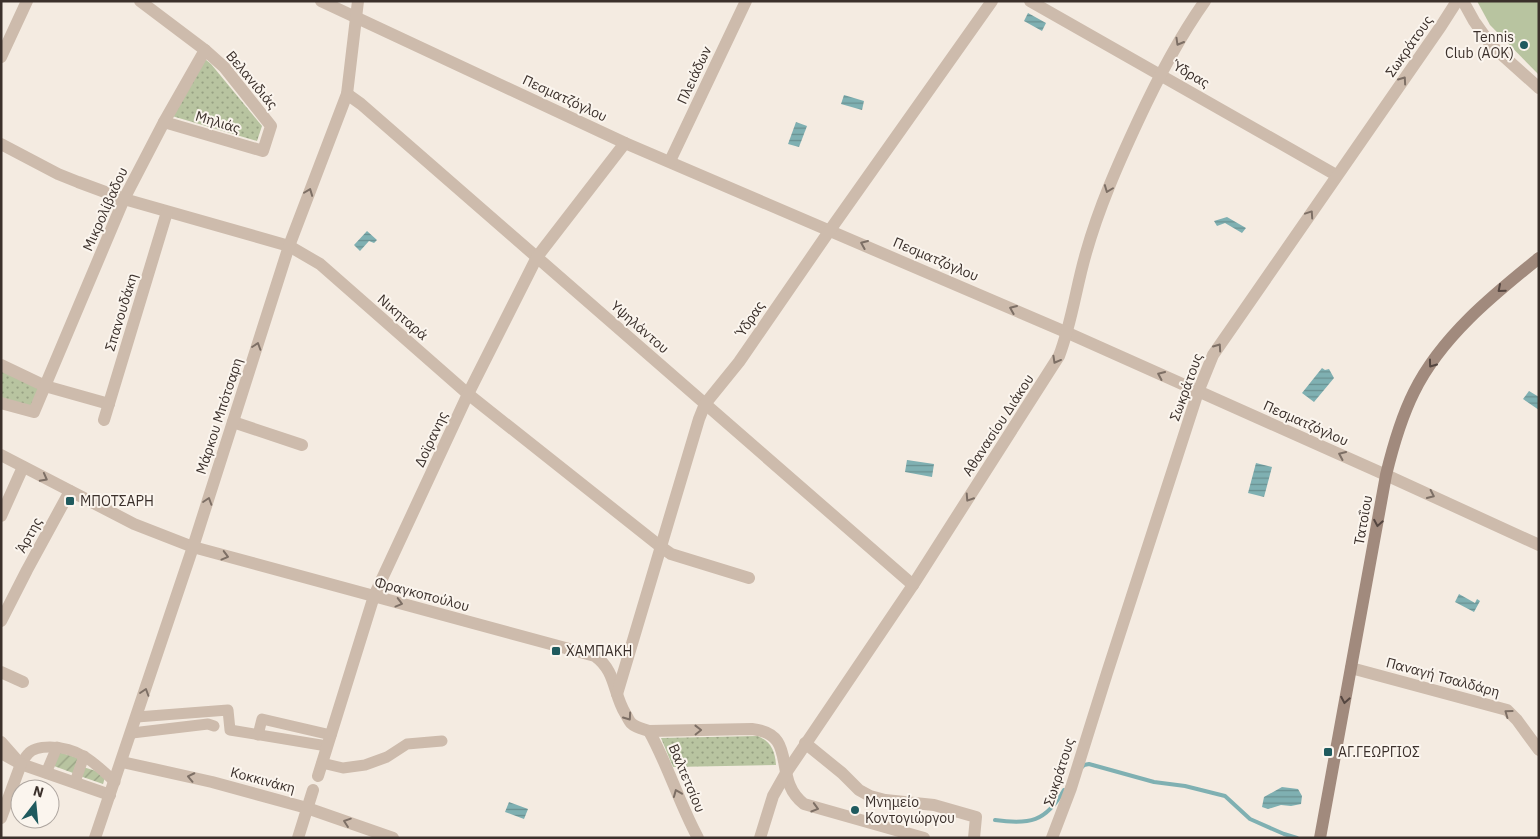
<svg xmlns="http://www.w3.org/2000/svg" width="1540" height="839" viewBox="0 0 1540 839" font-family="'IBM Plex Sans',sans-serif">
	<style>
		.park { fill: url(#park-dots) }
		.garden { fill: url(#garden-furrows) }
		.pitch { fill: #b8c4a0 }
		.water { fill: url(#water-rules) }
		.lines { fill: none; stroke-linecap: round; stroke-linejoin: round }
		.stream { stroke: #7fb0b2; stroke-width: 4 }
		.pedestrian { stroke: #cdbbac; stroke-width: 11 }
		.minor { stroke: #cdbbac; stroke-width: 12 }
		.tertiary { stroke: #cdbbac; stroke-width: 12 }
		.secondary { stroke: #a18a7d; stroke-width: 12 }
		.oneway { stroke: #7d6f65 }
		.oneway2 { stroke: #544640 }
		.poi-dot { fill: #1f5a5e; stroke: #fbf5ee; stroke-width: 2 }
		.labels { text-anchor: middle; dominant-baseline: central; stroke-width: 4; stroke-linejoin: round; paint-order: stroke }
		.poi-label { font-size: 14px; fill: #3b302b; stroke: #fbf5ee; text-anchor: start }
		.street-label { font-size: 14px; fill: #3b302b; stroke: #fbf5ee }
	</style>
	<defs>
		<pattern id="park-dots" width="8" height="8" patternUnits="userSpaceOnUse" patternTransform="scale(1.25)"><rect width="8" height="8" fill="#b8c4a0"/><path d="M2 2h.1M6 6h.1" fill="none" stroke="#97a083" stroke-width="1.8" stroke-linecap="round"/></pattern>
		<pattern id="garden-furrows" width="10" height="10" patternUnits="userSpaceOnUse" patternTransform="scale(1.25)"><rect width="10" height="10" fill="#b8c4a0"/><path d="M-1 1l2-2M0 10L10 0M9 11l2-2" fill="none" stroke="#97a083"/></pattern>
		<pattern id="water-rules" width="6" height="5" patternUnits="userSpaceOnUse" patternTransform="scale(1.25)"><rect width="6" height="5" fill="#7fb0b2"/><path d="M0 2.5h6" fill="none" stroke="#699091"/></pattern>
	</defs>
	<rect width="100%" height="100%" fill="#f4ebe1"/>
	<g class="park">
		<polygon points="205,59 211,64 262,126 257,141 172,116"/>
		<polygon points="1,370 40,388 33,407 1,399"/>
		<path d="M 758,736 C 771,742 775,751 776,765 L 673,767 L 661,738 Z"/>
	</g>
	<g class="garden">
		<polygon points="59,752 78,758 73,773 54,766"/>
		<polygon points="83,767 106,774 103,784 80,776"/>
	</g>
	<polygon class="pitch" points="1477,1 1539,1 1539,75 1490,25"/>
	<g class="water">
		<polygon points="1028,13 1046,23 1042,31 1024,21"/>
		<polygon points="844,95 864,101 862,110 841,104"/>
		<polygon points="796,122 807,126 799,147 788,144"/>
		<polygon points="1227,217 1246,228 1242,233 1225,223 1217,226 1214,221"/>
		<polygon points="367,231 377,240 374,243 369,241 360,251 354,245"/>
		<polygon points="1322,368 1325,370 1329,369 1334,378 1314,402 1302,393"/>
		<polygon points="1529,391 1539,397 1539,410 1523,399"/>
		<polygon points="907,460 934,464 932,477 905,472"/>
		<polygon points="1256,463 1272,467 1264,497 1248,493"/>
		<polygon points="1459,594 1475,603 1477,599 1480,601 1474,612 1455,602"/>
		<polygon points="1282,787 1298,789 1302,796 1301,804 1291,806 1281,805 1268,809 1262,807 1264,797"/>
		<polygon points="509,802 528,809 524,819 505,812"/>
	</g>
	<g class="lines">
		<g class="stream">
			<polyline points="1082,767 1084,765 1089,764 1154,782 1185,786 1225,796 1250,819 1284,834 1297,838"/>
			<path d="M 995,820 C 1029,825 1046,822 1064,790"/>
		</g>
		<g class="pedestrian">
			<polyline points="137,717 228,710 230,730 327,746"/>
			<polyline points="132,733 208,724 214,726"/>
			<polyline points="258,735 262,719 331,735"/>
			<polyline points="322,763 343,768 365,765 387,757 407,744 442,741"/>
			<path d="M 21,764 C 23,761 25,757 28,754 C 33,748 42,747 50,747 C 79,747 95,763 115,782"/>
			<polyline points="46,773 57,747"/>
			<polyline points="75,782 84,756"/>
		</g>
		<g class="minor">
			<polyline points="140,1 205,50 224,67 271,126 263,151 164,122"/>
			<polyline points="321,1 625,143 1068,333 1386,475"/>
			<polyline points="1030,1 1336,175"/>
			<polyline points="1,57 27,1"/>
			<polyline points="347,94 361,104 913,585"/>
			<polyline points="1,144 58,174 78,182 124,199 289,246 320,264 468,394 661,547 671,554 749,578"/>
			<polyline points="670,161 746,1"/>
			<polyline points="1,365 45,386 109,404"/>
			<polyline points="1,403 34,412 124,199 164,122 205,50"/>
			<polyline points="104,420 167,212"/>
			<polyline points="233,422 302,445"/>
			<path d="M 1,455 L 134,524 L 193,547 L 595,656 C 616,671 613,693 625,713 C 627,716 629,721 631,723 C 636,728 644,729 649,731 L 752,729 C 800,734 771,779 804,804 L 924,838"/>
			<polyline points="1,516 23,467"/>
			<polyline points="1,621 27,570 70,491"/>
			<polyline points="1351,668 1507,710 1517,720 1539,750"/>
			<polyline points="1,672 23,682"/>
			<polyline points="617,694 699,419 705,404 739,362 830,230 992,1"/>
			<path d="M 649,731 C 668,765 679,803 698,838"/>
			<polyline points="1,742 16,759"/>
			<polyline points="805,743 842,773 859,790 870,796 885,800 934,805 976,817 974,838"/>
			<polyline points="1,753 21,764 110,795"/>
			<polyline points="122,762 212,782 307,808 393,838"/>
			<polyline points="318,776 374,596 468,394 537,257 625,143"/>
			<polyline points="1,818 21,764"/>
			<polyline points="95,838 193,547 289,246 347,94 358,1"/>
			<polyline points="298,838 313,790"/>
			<path d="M 760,838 L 773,796 L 786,773 L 913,585 L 1059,356 C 1072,322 1076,287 1086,253 C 1099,207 1118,164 1138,121 C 1157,80 1178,39 1205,1"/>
			<polyline points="1052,838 1071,788 1107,673 1198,392 1213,355 1441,26 1457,1"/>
		</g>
		<g class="tertiary">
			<polyline points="1463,1 1474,21 1491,45 1539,88"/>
			<polyline points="1386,475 1539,545"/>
		</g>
		<path class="secondary" d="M 1320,838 L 1386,475 C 1393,446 1401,418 1414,392 C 1441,337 1493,295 1539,258"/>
	</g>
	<defs><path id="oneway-chevron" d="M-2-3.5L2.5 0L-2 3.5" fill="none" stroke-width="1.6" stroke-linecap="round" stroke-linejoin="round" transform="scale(1.25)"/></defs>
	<g class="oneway">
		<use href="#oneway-chevron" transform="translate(1179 42) rotate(120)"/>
		<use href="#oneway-chevron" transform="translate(1403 80) rotate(-55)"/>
		<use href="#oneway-chevron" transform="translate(1108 189) rotate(111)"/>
		<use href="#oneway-chevron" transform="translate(309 192) rotate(-69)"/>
		<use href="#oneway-chevron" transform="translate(1310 214) rotate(-56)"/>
		<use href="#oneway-chevron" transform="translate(864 244) rotate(-157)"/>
		<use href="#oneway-chevron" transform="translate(1013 309) rotate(-157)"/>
		<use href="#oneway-chevron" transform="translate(257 346) rotate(-72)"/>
		<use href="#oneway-chevron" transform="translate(1218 347) rotate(-55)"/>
		<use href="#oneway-chevron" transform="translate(1056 360) rotate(119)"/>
		<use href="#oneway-chevron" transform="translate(1161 375) rotate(-156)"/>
		<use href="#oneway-chevron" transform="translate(1342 455) rotate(-156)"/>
		<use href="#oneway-chevron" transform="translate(44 478) rotate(28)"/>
		<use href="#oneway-chevron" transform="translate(1431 495) rotate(25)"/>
		<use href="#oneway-chevron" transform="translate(969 498) rotate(123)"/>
		<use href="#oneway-chevron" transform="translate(208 501) rotate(-72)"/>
		<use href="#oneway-chevron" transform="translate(225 556) rotate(15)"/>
		<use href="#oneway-chevron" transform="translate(399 603) rotate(15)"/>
		<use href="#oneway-chevron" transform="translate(145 692) rotate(-72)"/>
		<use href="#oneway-chevron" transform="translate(1508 713) rotate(-144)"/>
		<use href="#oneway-chevron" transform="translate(628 717) rotate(55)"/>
		<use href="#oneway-chevron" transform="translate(698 730) rotate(-1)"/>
		<use href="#oneway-chevron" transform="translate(191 777) rotate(-168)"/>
		<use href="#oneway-chevron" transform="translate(677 793) rotate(-112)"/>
		<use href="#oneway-chevron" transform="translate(815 808) rotate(16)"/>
		<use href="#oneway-chevron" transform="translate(347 822) rotate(-161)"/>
	</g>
	<g class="oneway2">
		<use href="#oneway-chevron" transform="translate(1501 289) rotate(139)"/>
		<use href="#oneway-chevron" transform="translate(1432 364) rotate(126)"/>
		<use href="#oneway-chevron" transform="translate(1378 523) rotate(100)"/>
		<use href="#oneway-chevron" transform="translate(1345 700) rotate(100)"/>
	</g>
	<g class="poi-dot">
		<circle cx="1524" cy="45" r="5"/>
		<rect x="65" y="496" width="10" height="10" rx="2.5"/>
		<rect x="551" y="646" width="10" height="10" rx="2.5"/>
		<rect x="1323" y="747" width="10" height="10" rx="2.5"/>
		<circle cx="855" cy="810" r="5"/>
	</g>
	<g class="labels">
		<g class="poi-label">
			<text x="1514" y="37" text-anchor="end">Tennis<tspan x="1514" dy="16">Club (AOK)</tspan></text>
			<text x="80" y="501">ΜΠΟΤΣΑΡΗ</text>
			<text x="566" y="651">ΧΑΜΠΑΚΗ</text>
			<text x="1338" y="752">ΑΓ.ΓΕΩΡΓΙΟΣ</text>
			<text x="865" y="802">Μνημείο<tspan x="865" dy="16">Κοντογιώργου</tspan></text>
		</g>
		<g class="street-label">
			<text transform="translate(1409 46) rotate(-55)">Σωκράτους</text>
			<text transform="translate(1191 74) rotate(30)">Ύδρας</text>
			<text transform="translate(694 75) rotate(-65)">Πλειάδων</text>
			<text transform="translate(252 80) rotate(50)">Βελανιδιάς</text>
			<text transform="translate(565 98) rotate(25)">Πεσματζόγλου</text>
			<text transform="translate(218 122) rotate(17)">Μηλιάς</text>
			<text transform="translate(105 209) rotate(-66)">Μικρολίβαδου</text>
			<text transform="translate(936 259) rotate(23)">Πεσματζόγλου</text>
			<text transform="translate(121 312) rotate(-73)">Σπανουδάκη</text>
			<text transform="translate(403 317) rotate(41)">Νικηταρά</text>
			<text transform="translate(750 319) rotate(-56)">Ύδρας</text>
			<text transform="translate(640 327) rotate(41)">Υψηλάντου</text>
			<text transform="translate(1186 387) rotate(-70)">Σωκράτους</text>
			<text transform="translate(219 416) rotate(-72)">Μάρκου Μπότσαρη</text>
			<text transform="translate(1306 423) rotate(24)">Πεσματζόγλου</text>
			<text transform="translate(998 425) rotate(-57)">Αθανασίου Διάκου</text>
			<text transform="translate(431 439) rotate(-65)">Δοϊρανης</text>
			<text transform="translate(1363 520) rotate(-80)">Τατοΐου</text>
			<text transform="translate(29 535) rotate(-61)">Άρτης</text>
			<text transform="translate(422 594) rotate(15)">Φραγκοπούλου</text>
			<text transform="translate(1443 677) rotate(15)">Παναγή Τσαλδάρη</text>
			<text transform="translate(1059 772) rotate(-72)">Σωκράτους</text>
			<text transform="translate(687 778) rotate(67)">Βαλτετσίου</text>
			<text transform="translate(263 780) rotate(15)">Κοκκινάκη</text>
		</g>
	</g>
	<rect width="1540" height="839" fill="none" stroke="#3b302b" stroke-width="5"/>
	<g transform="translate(35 804) rotate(16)"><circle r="24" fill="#fbf5ee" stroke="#aea6a0"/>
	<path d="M0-4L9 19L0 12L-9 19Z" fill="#1f5a5e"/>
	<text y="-8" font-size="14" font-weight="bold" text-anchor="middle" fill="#3b302b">N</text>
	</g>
</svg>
